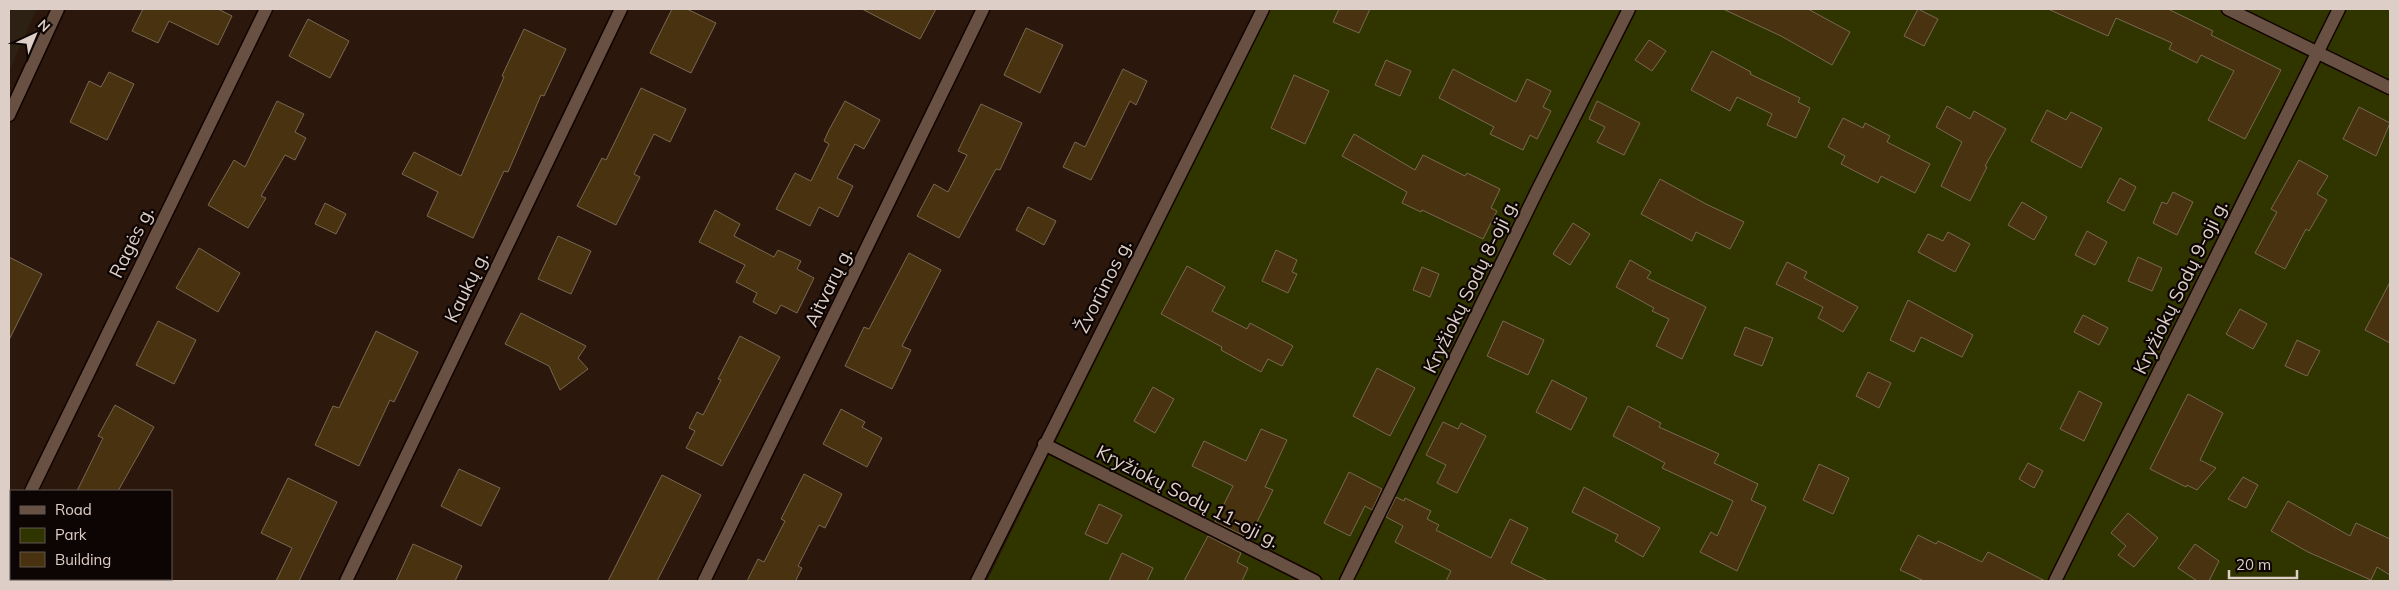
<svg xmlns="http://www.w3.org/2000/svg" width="2399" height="590" viewBox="0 0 2399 590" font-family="Mulish,sans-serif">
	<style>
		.education { fill: #2d2114 }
		.green { fill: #303500 }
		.building { fill: #493210; stroke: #786852 }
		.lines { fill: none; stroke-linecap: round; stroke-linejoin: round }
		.street-casing { stroke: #120300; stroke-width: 15 }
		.street { stroke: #685043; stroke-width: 12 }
		.labels { text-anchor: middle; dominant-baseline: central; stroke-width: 4.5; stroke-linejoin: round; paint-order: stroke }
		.street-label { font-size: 19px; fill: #ddcfc7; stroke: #0d0503 }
	</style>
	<rect width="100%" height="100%" fill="#2b170c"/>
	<polygon class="education" points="9,9 37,9 9,71"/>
	<polygon class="green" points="1268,9 2390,9 2390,581 987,581"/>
	<g class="building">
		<polygon points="143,9 218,9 232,16 218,45 169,21 158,43 132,31"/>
		<polygon points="672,9 687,9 716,23 691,73 650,53"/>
		<polygon points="862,9 936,9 920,39"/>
		<polygon points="1339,9 1370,9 1359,33 1333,22"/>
		<polygon points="1723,9 1808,9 1850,32 1832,65 1781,36"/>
		<polygon points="1918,9 1938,19 1924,46 1904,36"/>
		<polygon points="2048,9 2168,9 2213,31 2211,35 2281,70 2245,139 2208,120 2234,71 2201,55 2197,63 2169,49 2172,43 2116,18 2108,36"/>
		<polygon points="308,19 349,41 330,78 289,56"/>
		<polygon points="1026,28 1063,45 1040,93 1004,75"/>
		<polygon points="524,29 566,49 544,96 541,95 508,172 504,171 473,238 427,216 438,192 402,174 414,152 461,176 504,77 502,76"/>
		<polygon points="1649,40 1666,51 1652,71 1635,60"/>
		<polygon points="1712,51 1751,72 1750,74 1800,98 1798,102 1810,108 1796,138 1767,125 1772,114 1737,97 1730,111 1691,90"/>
		<polygon points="1386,60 1411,71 1400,96 1375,85"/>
		<polygon points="1123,69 1147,81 1136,105 1130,101 1091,180 1063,167 1075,142 1085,147"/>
		<polygon points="1453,69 1516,102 1527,79 1551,91 1543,107 1551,111 1537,139 1530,135 1523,150 1490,134 1494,127 1439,98"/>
		<polygon points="109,72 134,84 107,140 70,122 89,81 101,87"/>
		<polygon points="1294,75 1329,91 1305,144 1271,128"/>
		<polygon points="641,88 686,109 670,142 654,134 634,174 640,177 616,225 577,206 602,158 606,160"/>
		<polygon points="277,101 304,114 295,132 306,138 295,160 285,155 261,196 266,198 248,228 208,205 234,160 245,167"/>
		<polygon points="845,101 880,120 864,149 855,144 837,178 853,186 838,217 819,207 810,226 776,209 795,173 811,181 829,144 824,141 829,130"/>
		<polygon points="1597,101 1640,123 1624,155 1597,142 1605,127 1589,119"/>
		<polygon points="981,104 1022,123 1000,170 996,169 959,238 917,216 934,184 948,192 967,155 958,151"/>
		<polygon points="1947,106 1970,119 1974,111 2006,129 1985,166 1987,167 1970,201 1941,186 1962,142 1936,127"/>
		<polygon points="2359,107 2390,123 2376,156 2343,139"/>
		<polygon points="2047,110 2066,120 2071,112 2102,128 2081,168 2031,141"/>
		<polygon points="1843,118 1863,128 1865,123 1890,136 1887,142 1930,164 1915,193 1881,176 1878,183 1841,164 1845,156 1828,147"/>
		<polygon points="1354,134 1415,170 1423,155 1465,176 1467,173 1500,189 1491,208 1497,211 1483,239 1422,210 1421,212 1402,203 1407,192 1342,156"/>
		<polygon points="2299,160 2328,176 2317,194 2327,200 2309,231 2306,229 2285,269 2255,253 2277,212 2271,209"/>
		<polygon points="2120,178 2136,187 2124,211 2107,202"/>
		<polygon points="1660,179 1706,204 1744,222 1730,249 1696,232 1692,241 1641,214"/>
		<polygon points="2173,192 2193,202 2177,235 2153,223 2162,202 2167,204"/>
		<polygon points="2022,202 2047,217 2034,240 2008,225"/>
		<polygon points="325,203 346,214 336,234 315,224"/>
		<polygon points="1028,207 1056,221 1044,245 1016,230"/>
		<polygon points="715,210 740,224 734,236 774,257 778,250 801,261 797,269 814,278 797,313 781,305 776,314 753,302 757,293 736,282 745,265 699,242"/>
		<polygon points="1573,223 1590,234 1570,265 1553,254"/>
		<polygon points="2087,231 2107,242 2095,265 2075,255"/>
		<polygon points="1948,232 1970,244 1955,272 1918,252 1928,234 1943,241"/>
		<polygon points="558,236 591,251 571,294 538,279"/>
		<polygon points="199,248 240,273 218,312 176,288"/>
		<polygon points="1276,250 1297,260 1292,272 1297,274 1288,293 1262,281"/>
		<polygon points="909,253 941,270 902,346 911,350 892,389 845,366 864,327 869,329"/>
		<polygon points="9,257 42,274 9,340"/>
		<polygon points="2138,257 2162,268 2152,291 2128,281"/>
		<polygon points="1630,260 1651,272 1647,278 1706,307 1682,359 1656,346 1669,319 1652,311 1654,308 1616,287"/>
		<polygon points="1787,262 1807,272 1804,278 1858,307 1843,332 1818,318 1823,307 1776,284"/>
		<polygon points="1187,266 1225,287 1212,311 1247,329 1250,323 1293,346 1282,366 1268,359 1261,372 1221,350 1222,347 1161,314"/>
		<polygon points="1422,267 1439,274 1430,297 1413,290"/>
		<polygon points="2390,282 2390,343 2365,330"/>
		<polygon points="1908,300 1973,335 1962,357 1921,337 1914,352 1890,340"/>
		<polygon points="2240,309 2267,324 2253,349 2226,334"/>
		<polygon points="521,313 586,346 578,358 588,369 560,390 549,366 505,344"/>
		<polygon points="2083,315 2108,328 2099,345 2074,332"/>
		<polygon points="158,321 196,340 174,384 136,365"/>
		<polygon points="1503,321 1544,340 1528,375 1487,356"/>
		<polygon points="1745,327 1773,338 1762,366 1734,355"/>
		<polygon points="376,331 418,352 394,402 390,400 359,466 315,445 333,406 339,408"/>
		<polygon points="740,336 780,357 722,466 686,448 695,431 689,428 697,412 703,415 721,380 718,379"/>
		<polygon points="2297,340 2320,351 2307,376 2285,366"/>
		<polygon points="1377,368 1415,388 1390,436 1353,416"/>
		<polygon points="1868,372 1891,383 1879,408 1856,396"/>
		<polygon points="1552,380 1587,398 1571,430 1536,412"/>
		<polygon points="1153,387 1174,399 1155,433 1134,421"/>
		<polygon points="2079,391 2102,403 2084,441 2060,429"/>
		<polygon points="2188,394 2223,413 2200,460 2216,468 2197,490 2187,485 2186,487 2150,469"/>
		<polygon points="115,405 154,427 118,491 77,491 103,438 98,436"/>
		<polygon points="1628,406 1661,423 1659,427 1719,454 1714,463 1758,484 1751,500 1766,507 1737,571 1700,552 1711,532 1717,536 1733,501 1662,468 1665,463 1613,436"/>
		<polygon points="841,409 865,422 862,427 882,438 867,467 823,444"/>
		<polygon points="1443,422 1458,429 1461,423 1486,436 1457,493 1437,483 1446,465 1426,455"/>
		<polygon points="1261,429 1287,440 1265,487 1273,490 1249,538 1215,522 1233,486 1192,466 1204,441 1246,461"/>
		<polygon points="2028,463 2043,471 2034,488 2019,479"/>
		<polygon points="1819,464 1849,478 1833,514 1803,500"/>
		<polygon points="459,469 500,488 481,526 441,506"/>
		<polygon points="1349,472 1382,489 1372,510 1365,506 1350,536 1324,523"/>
		<polygon points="804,474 842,494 825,528 819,525 798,566 802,568 796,580 799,581 747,581 758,559 764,562 785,521 781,519"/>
		<polygon points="662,475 701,495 657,581 608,581"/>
		<polygon points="2243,477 2258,485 2246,508 2228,499"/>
		<polygon points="288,478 337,502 299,581 276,581 292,548 261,533"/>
		<polygon points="1584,487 1660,528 1643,557 1615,541 1618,535 1572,512"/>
		<polygon points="1396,497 1404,501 1405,498 1431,511 1427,519 1439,525 1436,530 1491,558 1510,519 1528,528 1511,563 1548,581 1446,581 1451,571 1395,542 1403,526 1386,517"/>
		<polygon points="2288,501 2350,536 2356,523 2390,539 2390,575 2377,567 2371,580 2308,552 2271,531"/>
		<polygon points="1099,504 1122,515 1107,544 1085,534"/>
		<polygon points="2128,513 2158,538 2134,567 2118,555 2126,546 2111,533"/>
		<polygon points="1918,535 1936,544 1938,541 1982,562 1988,552 2045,581 1924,581 1900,570"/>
		<polygon points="1208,536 1241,553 1237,562 1248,568 1242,581 1184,581"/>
		<polygon points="413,544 462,566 455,581 396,581"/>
		<polygon points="2195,544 2219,561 2209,581 2197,581 2178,568"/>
		<polygon points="1122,553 1153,568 1147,581 1109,581"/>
	</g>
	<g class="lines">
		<g class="street-casing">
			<g id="street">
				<polyline points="2228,9 2390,88"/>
				<polyline points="9,115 58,9"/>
				<polyline points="1044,444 1315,581"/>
				<polyline points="31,491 266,9"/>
				<polyline points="9,536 11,531"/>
				<polyline points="346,581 621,9"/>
				<polyline points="704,581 983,9"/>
				<polyline points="977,581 1263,9"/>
				<polyline points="1346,581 1537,191 1629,9"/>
				<polyline points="2055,581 2339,9"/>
			</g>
		</g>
		<use href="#street" class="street"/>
	</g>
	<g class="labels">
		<g class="street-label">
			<text transform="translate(131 242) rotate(-64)">Ragės g.</text>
			<text transform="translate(1103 286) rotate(-63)">Žvorūnos g.</text>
			<text transform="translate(1470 286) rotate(-64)">Kryžiokų Sodų 8-oji g.</text>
			<text transform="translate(466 287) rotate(-64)">Kaukų g.</text>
			<text transform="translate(828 287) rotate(-64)">Aitvarų g.</text>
			<text transform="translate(2180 287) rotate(-64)">Kryžiokų Sodų 9-oji g.</text>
			<text transform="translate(1188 496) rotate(27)">Kryžiokų Sodų 11-oji g.</text>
		</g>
	</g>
	<rect width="2399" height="590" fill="none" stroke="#ddcfc7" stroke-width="20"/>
	<rect x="10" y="490" width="162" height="90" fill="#0d0503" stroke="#605651"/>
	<rect x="20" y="506" width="25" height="8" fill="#685043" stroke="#605651"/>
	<text x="55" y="515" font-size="15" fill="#ddcfc7">Road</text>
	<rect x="20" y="528" width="25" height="15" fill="#303500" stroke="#605651"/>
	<text x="55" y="540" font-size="15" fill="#ddcfc7">Park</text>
	<rect x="20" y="552" width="25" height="15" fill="#493210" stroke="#605651"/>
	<text x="55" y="565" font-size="15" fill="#ddcfc7">Building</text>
	<g transform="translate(35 35) rotate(44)" stroke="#0d0503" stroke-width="4" paint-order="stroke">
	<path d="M0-4L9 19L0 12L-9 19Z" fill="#ddcfc7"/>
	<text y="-8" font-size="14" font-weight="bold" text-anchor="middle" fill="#ddcfc7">N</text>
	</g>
	<path d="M2229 570v8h68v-8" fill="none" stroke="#ddcfc7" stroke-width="2.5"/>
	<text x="2236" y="570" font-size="15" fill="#ddcfc7" stroke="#0d0503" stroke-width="4" paint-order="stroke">20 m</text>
</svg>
